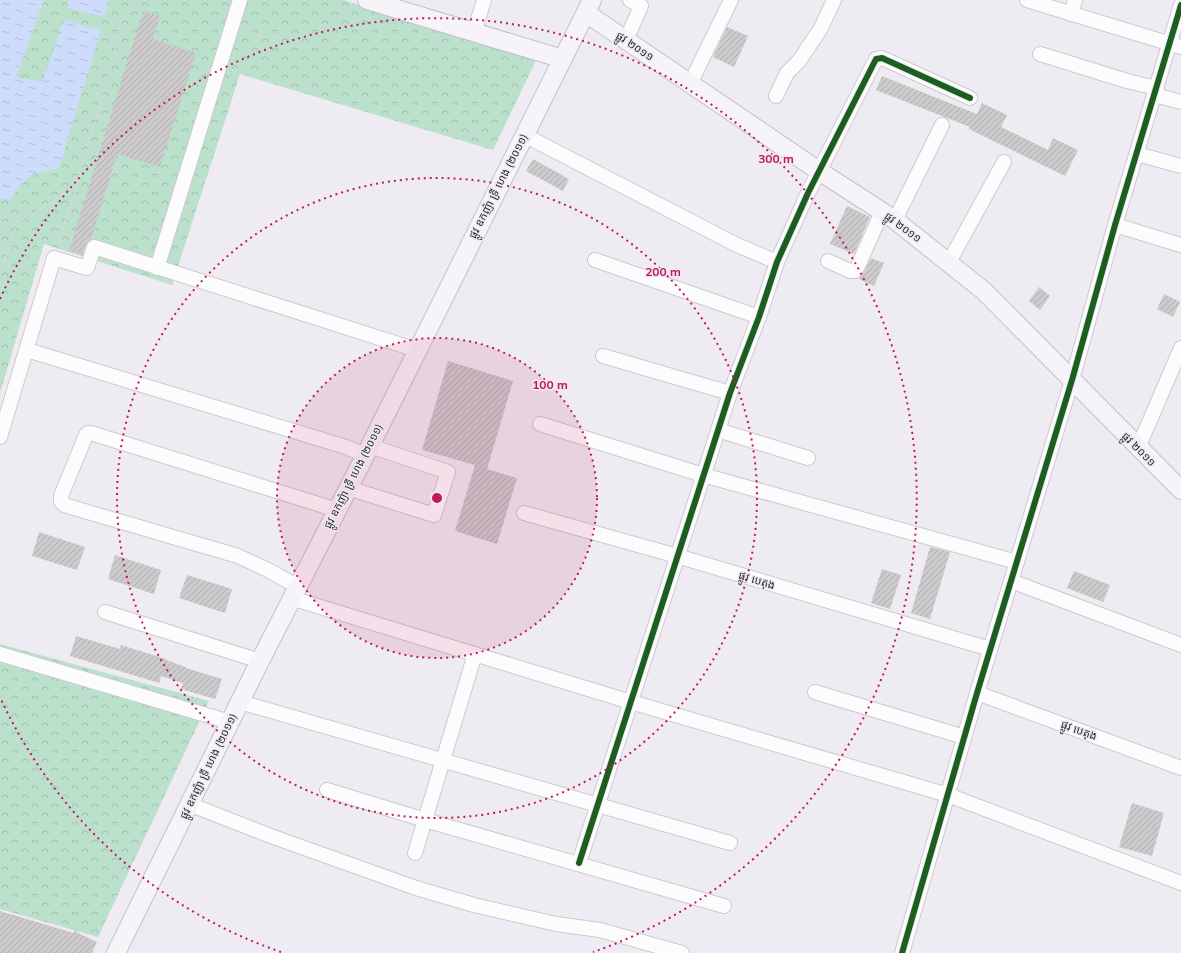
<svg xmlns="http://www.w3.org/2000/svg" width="1181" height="953" viewBox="0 0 1181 953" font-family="Mulish,'Noto Sans Khmer',sans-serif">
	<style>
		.forest { fill: url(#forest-crowns) }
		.water { fill: url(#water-ripples) }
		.building { fill: url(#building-hatch) }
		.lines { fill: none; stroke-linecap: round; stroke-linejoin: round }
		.minor-casing { stroke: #cccacf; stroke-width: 16 }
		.major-casing { stroke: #c5bfca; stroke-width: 20 }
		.path { stroke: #d8d8d9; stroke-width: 2; stroke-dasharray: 2 2; stroke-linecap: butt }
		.minor { stroke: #fcfcfd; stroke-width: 14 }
		.major { stroke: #f6f4f9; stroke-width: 18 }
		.cycleway-casing { stroke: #edeaf4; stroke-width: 8 }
		.cycleway { stroke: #1b5e20; stroke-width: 6 }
		.ring { fill: none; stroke: #c2185b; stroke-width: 2; stroke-dasharray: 2 4 }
		.labels { text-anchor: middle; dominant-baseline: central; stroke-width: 3; stroke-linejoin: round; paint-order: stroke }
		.street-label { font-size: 11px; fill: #2e2d31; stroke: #edeaf4 }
		.centre { fill: #c2185b; stroke: #edeaf4; stroke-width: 2 }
		.ring-label { font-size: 12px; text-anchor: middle; font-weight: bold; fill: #c2185b; stroke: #edeaf4; stroke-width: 3; stroke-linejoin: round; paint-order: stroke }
	</style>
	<defs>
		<pattern id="forest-crowns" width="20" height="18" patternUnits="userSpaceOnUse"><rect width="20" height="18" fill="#bbe0cc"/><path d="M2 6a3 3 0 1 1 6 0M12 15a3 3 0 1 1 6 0" fill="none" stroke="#a1c0b0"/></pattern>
		<pattern id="water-ripples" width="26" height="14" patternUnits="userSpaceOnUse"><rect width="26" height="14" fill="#cddcfb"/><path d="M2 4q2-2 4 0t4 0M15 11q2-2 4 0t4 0" fill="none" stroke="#b0bdd8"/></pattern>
		<pattern id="building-hatch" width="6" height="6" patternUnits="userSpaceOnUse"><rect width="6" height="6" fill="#cccacb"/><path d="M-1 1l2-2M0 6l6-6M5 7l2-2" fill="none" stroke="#b0aeaf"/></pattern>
	</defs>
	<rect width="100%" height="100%" fill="#eeecf2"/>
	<g class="forest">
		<polygon points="0,0 343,0 537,58 493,150 240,74 172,285 44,244 0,393"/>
		<polygon points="0,644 209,701 98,937 0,909"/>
	</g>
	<g class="water">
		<polygon points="0,0 44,0 16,77 42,82 64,20 101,30 59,168 34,174 20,185 10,201 0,198"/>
		<polygon points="68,0 110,0 104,17 68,8"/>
	</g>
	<g class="building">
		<polygon points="143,11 160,16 153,39 196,53 160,167 117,154 91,239 86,244 82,255 69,251"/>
		<polygon points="727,27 748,36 734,67 713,57"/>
		<polygon points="882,76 977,114 982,103 1007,115 1001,127 1048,150 1053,138 1078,150 1065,176 969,129 970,127 876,90"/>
		<polygon points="533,159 569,179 563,191 526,171"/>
		<polygon points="847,206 870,217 854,254 830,244"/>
		<polygon points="871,258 884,263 874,286 859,279 865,270"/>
		<polygon points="1039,287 1050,296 1040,310 1029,301"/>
		<polygon points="1164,294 1180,302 1173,317 1157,309"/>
		<polygon points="448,361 513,381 487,469 517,478 497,544 455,531 475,465 422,450"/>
		<polygon points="39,532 85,547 77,570 32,556"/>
		<polygon points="930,547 950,552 930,619 911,613"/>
		<polygon points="115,555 161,570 154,594 108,579"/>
		<polygon points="882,569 901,575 890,609 871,603"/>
		<polygon points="1074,571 1110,585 1103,602 1067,588"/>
		<polygon points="187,575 232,589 225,613 179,598"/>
		<polygon points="76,636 120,649 121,645 166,659 166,660 186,667 186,668 222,679 215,699 181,689 183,683 161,676 159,683 70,656"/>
		<polygon points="1132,803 1164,813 1152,856 1119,847"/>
		<polygon points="0,911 74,933 74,931 97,942 92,953 0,953"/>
	</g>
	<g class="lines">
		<g class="minor-casing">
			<g id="minor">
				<polyline points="1027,0 1181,47"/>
				<polyline points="1071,14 1075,0"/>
				<polyline points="474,33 484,0"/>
				<polyline points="626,40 641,6 630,0"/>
				<polyline points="1040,54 1127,81 1157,88"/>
				<polyline points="690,84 731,0"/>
				<polyline points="1155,95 1181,102"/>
				<polyline points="776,96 787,73 799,61 821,28 834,0"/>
				<polyline points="524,135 737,245 777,262"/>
				<polyline points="1137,154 1181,166"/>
				<polyline points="895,220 942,125"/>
				<polyline points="1115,225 1181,245"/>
				<polyline points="595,260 759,317"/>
				<polyline points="828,261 850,271 855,271 858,266 882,212"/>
				<polyline points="949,262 1004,162"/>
				<polyline points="157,268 240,0"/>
				<polyline points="27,350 346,447 365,455"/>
				<polyline points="603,356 730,393"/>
				<polyline points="540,424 703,475 1017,562"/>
				<polyline points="718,430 808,458"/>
				<polyline points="0,437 54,258 87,268 94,247 417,350"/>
				<polyline points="1138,448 1181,348"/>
				<polyline points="348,488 434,515 448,472 370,446"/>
				<polyline points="524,513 677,556 990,649"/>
				<polyline points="1011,581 1181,645"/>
				<polyline points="297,586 268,570 238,556 64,505 61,501 61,496 86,435 88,433 91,433 337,510"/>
				<polyline points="291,598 631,702 948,795 1181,883"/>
				<polyline points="105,612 260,661"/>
				<polyline points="0,654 230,722"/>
				<polyline points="815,692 964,737"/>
				<polyline points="977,693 1181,768"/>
				<polyline points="240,702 730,843"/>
				<polyline points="327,790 425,820 724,906"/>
				<polyline points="189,804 268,835 416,888 474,905 556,924 600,930 682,953"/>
				<polyline points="415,853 475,654"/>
				<polyline points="579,863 730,393 759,317 777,262 808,193 876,59 882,58 970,98"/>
				<polyline points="902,953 977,693 1072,380 1115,225 1181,5"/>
			</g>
		</g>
		<g class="major-casing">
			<g id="major">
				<polyline points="367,0 563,59"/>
				<polyline points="586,13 819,171 895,220 984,291 1181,490"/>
				<polyline points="116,953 260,661 370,446 592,0"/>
			</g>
		</g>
		<g class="path">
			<polyline points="0,216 17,222 28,218 76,185 131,0"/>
			<polyline points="58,247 76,186"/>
			<polyline points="0,276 17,222"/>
		</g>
		<use href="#minor" class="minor"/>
		<use href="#major" class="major"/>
		<g class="cycleway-casing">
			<g id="cycleway">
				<polyline points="579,863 730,393 759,317 777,262 808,193 876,59 882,58 970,98"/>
				<polyline points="902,953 977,693 1072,380 1115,225 1181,5"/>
			</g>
		</g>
		<use href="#cycleway" class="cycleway"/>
	</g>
	<circle cx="437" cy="498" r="160" fill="#c2185b" fill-opacity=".12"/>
	<g class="ring">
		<circle cx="437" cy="498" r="160"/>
		<circle cx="437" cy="498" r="320"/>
		<path d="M281 952A480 480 0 0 1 0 697M0 299A480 480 0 1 1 593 952"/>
	</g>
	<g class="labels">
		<g class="street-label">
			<text transform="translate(635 46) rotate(34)">ផ្លូវ ២០១១</text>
			<text transform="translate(498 186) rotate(-63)">ផ្លូវ ឧកញ៉ា ទ្រី ហេង (២០១១)</text>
			<text transform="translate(903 227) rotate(36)">ផ្លូវ ២០១១</text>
			<text transform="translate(1139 449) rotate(45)">ផ្លូវ ២០១១</text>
			<text transform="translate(353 476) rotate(-63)">ផ្លូវ ឧកញ៉ា ទ្រី ហេង (២០១១)</text>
			<text transform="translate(757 580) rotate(17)">ផ្លូវ បេតុង</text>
			<text transform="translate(1079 730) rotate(20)">ផ្លូវ បេតុង</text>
			<text transform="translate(208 766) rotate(-64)">ផ្លូវ ឧកញ៉ា ទ្រី ហេង (២០១១)</text>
		</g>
	</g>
	<circle cx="437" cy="498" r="6" class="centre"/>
	<g class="ring-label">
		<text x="776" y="163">300 m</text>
		<text x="663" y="276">200 m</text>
		<text x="550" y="389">100 m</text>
	</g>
</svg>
